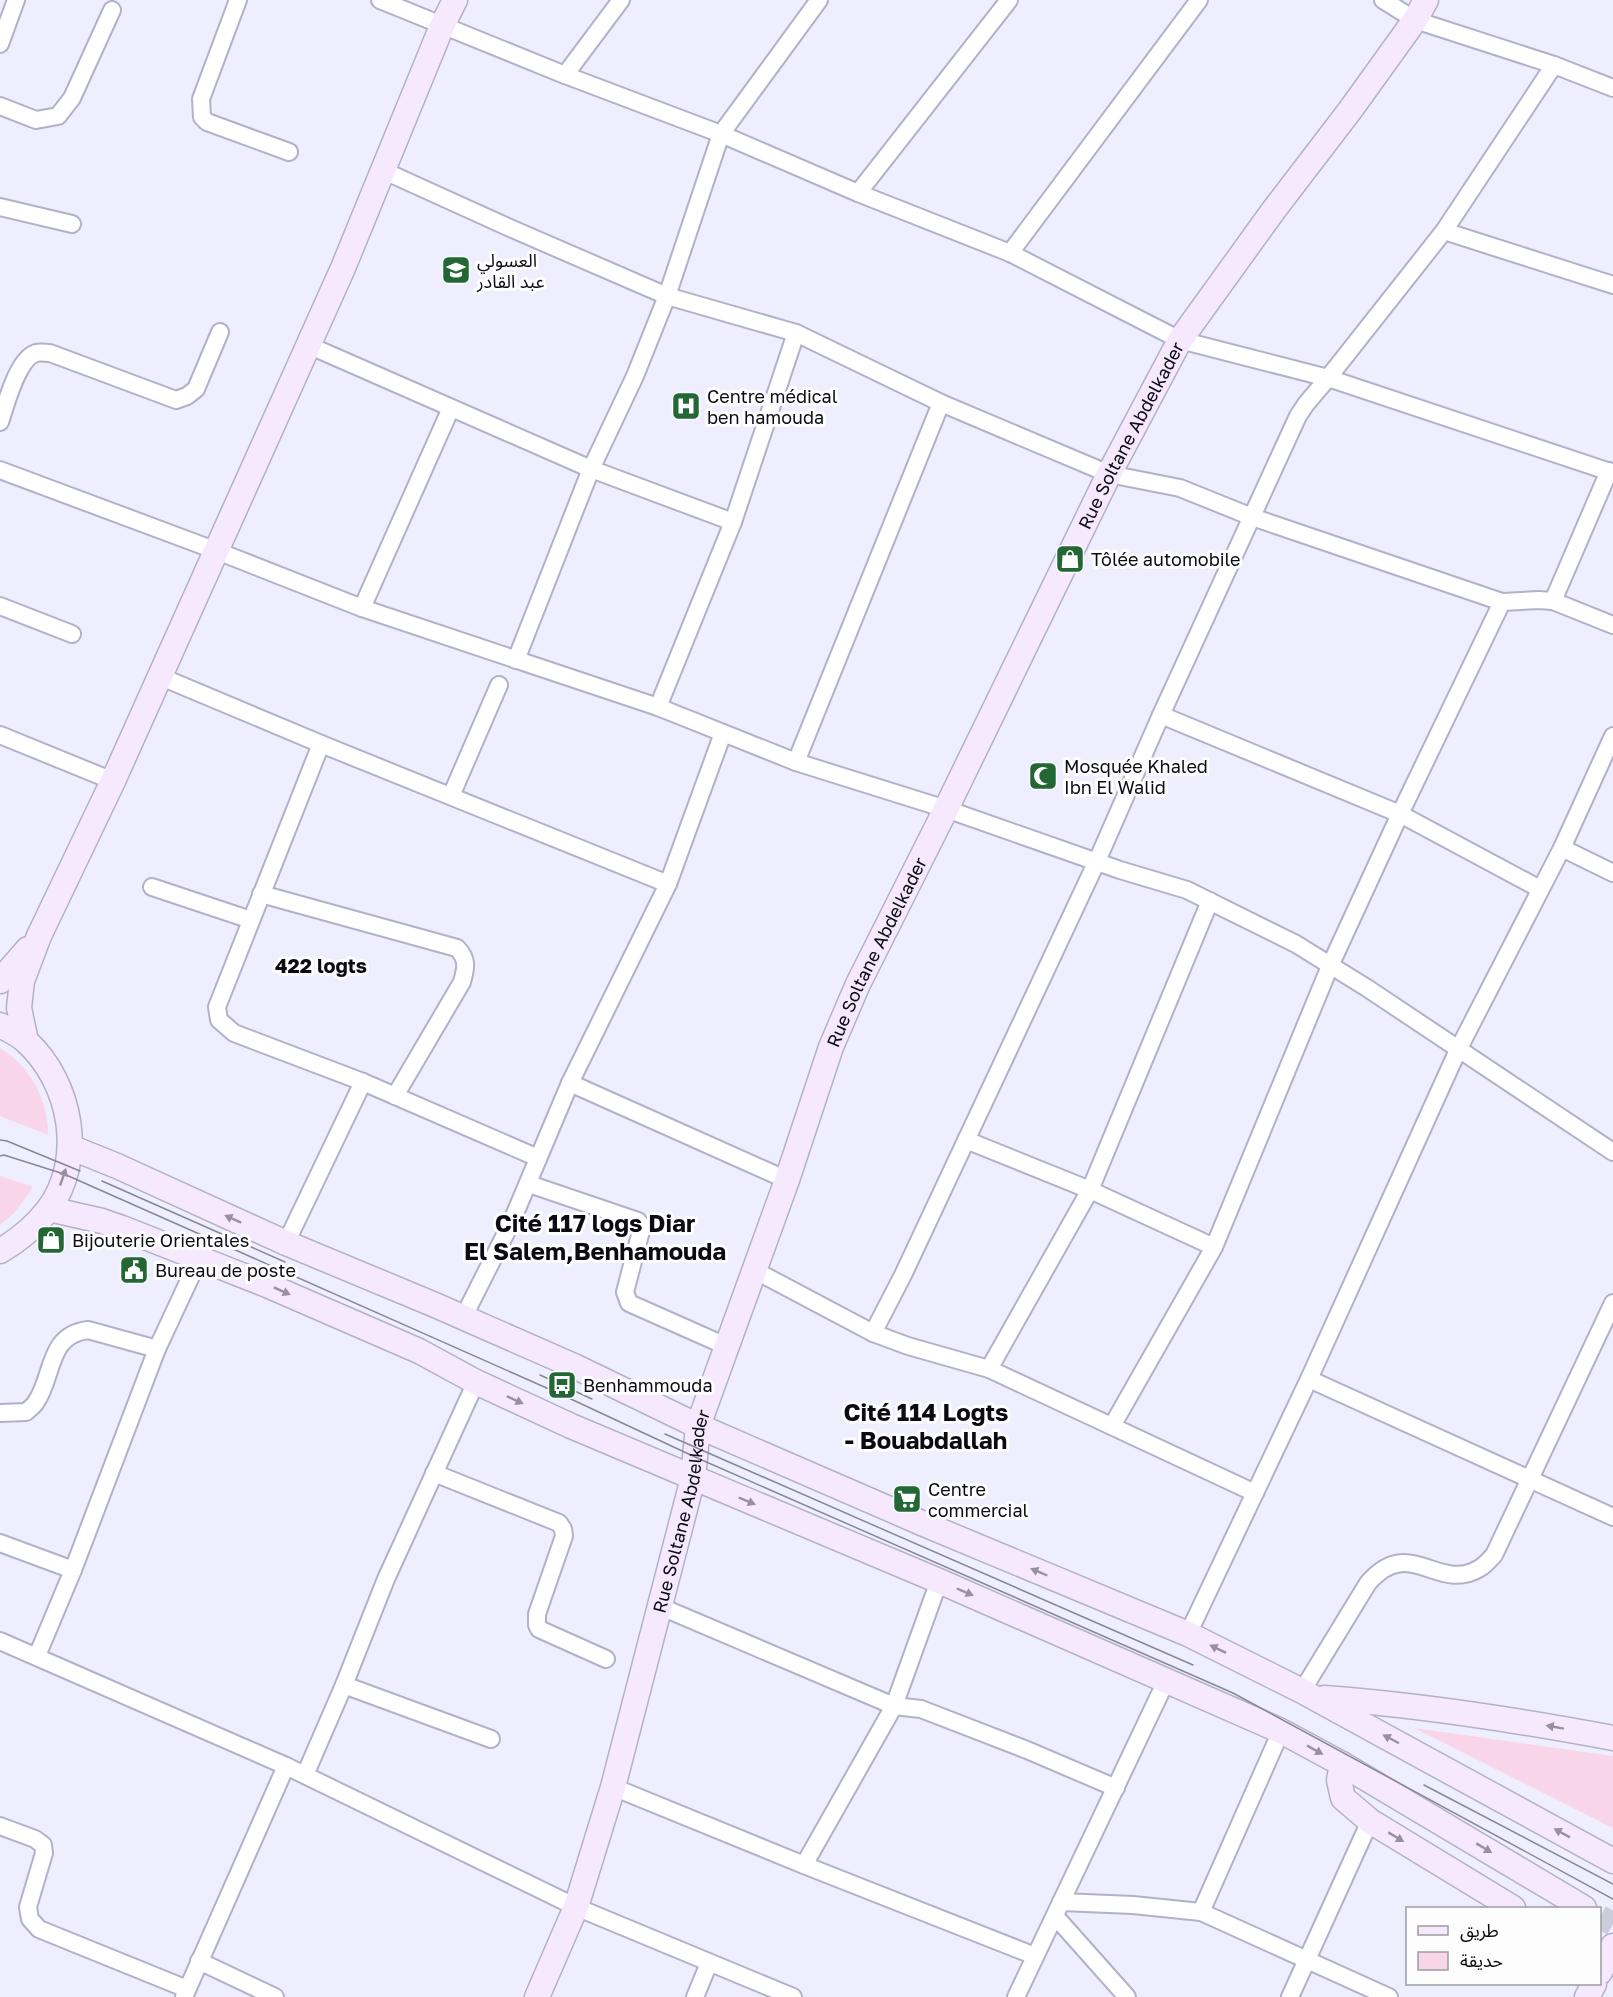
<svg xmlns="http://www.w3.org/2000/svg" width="1613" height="1997" viewBox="0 0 1613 1997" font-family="'Golos Text','Noto Sans Arabic',sans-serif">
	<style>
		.green { fill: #f9d5e9 }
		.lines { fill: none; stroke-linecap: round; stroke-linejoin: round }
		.secondary-tunnel { stroke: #ccccdb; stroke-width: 24; stroke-dasharray: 24 12; stroke-linecap: butt }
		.street-casing { stroke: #b2b1ca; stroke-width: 20 }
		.secondary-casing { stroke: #b2b1ca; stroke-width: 27 }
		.street { stroke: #fff; stroke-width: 16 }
		.secondary { stroke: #f6e8fd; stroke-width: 24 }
		.tram { stroke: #888794; stroke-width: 1.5 }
		.oneway { fill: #98909f }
		.labels { text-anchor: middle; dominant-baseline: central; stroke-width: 6; stroke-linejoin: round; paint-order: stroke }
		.poi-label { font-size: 18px; fill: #0c0b13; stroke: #fdfdfd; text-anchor: start }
		.street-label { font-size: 18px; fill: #0c0b13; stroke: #fdfdfd }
		.neighbourhood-label { font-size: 20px; font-weight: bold; fill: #0c0b13; stroke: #fdfdfd }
		.district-label { font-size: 24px; font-weight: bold; fill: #0c0b13; stroke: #fdfdfd }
	</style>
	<rect width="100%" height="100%" fill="#eeeefe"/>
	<g class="green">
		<path d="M 0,1048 C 31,1067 48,1100 48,1135 L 0,1116 Z"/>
		<polygon points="0,1176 33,1187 15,1212 0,1225"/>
		<polygon points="1414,1728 1613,1756 1613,1828"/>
	</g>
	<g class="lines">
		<polyline class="secondary-tunnel" points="1600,1917 1613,1924"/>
		<g class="street-casing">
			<g id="street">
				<polyline points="238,0 201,99 202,117 207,122 289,152"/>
				<polyline points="380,0 565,75 721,134 858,193 1010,253 1180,340 1328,378 1613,473"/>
				<polyline points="1383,0 1415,20 1554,65 1613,88"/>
				<polyline points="0,44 16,0"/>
				<polyline points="565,75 621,0"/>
				<polyline points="0,106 36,120 58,116 72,98 112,10"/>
				<polyline points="382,170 510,228 667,296 796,333 941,403 1109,474 1180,488 1252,517 1502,602 1539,600 1553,601 1613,625"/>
				<polyline points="858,193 1009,0"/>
				<polyline points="0,207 72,224"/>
				<polyline points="1444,231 1613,285"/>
				<polyline points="1010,253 1199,0"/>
				<polyline points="308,345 591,469 733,522"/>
				<path d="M 0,422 C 6,405 17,359 36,353 C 40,352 46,353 50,353 L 176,400 L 187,396 L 196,389 L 220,332"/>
				<polyline points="0,470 217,551 362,608 658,707 796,762 946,809 1120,870 1187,890 1296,944 1367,988 1613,1152"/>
				<polyline points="1553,601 1609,471"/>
				<polyline points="0,606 72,634"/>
				<polyline points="362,608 451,408"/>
				<polyline points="516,660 591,469 635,376 667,296 721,134 819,0"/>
				<polyline points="159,676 321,744 668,884"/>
				<polyline points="658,707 733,522 796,333"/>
				<polyline points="1161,715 1400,814 1540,889"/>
				<polyline points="0,735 113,781"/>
				<polyline points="321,744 217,1007 219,1020 234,1033 363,1082 538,1158"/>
				<polyline points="796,762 941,403"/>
				<polyline points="451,796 499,685"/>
				<polyline points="1562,848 1613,873"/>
				<polyline points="152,887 251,920"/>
				<path d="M 261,894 L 457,948 C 468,959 466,968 462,982 L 395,1096"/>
				<polyline points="570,1083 787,1180"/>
				<polyline points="966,1140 1090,1190 1214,1247"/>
				<polyline points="529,1184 638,1221 641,1225 641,1231 625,1292 629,1303 726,1346"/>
				<polyline points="286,1243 363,1082"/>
				<polyline points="754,1270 873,1333 908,1346 989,1369 1255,1493"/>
				<polyline points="463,1318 511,1223 570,1083 668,884 723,733"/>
				<polyline points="873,1333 903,1275 1097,861 1161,715 1298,416 1306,404 1328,378 1444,231 1554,65"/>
				<polyline points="989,1369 1090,1190 1210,901"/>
				<polyline points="1309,1379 1613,1517"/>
				<path d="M 0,1413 L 26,1412 C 29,1409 34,1406 36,1402 C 54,1376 47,1335 88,1330 L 157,1349"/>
				<polyline points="1112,1426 1214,1247 1330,966 1400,814 1502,602"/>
				<polyline points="434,1473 559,1523 563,1529 564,1536 537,1614 537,1625 539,1629 606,1659"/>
				<polyline points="0,1543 73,1570"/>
				<polyline points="659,1606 894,1706 921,1709 1027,1750 1116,1788"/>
				<polyline points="1188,1634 1309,1379 1458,1050 1562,848 1613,736"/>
				<polyline points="0,1641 286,1766 576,1907 793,1997"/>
				<polyline points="37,1656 73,1570 157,1349 199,1259"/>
				<polyline points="344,1685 491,1739"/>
				<path d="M 1302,1691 L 1368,1583 C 1410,1534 1438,1594 1480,1568 C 1485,1565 1490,1559 1494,1555 L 1613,1303"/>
				<polyline points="305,1775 344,1685 386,1579 476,1382"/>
				<polyline points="613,1787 804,1865 1035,1956"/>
				<polyline points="0,1826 35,1839 43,1845 44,1853 28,1907 30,1919 39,1929 187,1989"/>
				<polyline points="804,1865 894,1706 939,1581"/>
				<polyline points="1061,1902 1133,1905 1201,1912 1389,1997"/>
				<polyline points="1201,1912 1281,1731"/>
				<polyline points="1055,1916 1127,1997"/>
				<polyline points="199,1961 275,1997"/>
				<polyline points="184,1997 286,1766"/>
				<polyline points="695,1997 709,1963"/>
				<polyline points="1016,1997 1167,1679"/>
				<polyline points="1290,1997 1370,1821"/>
			</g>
		</g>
		<g class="secondary-casing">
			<g id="secondary">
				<polyline points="0,981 28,949"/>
				<path d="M 0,1025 C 9,1030 20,1035 27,1042 C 71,1083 86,1159 48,1210 C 34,1228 19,1240 0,1251"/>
				<polyline points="26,1041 19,1008 22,981 39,936 113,781 343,268 442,26 455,0"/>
				<polyline points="70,1147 117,1166 286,1243 435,1305 574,1366 698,1426 924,1524 1188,1634 1302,1691 1613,1861"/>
				<polyline points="49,1209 102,1221 122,1228 267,1285 419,1351 476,1382 571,1426 939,1581 1281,1731 1342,1764 1584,1908"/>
				<path d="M 1324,1698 C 1421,1705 1517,1720 1613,1738"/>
				<polyline points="1342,1764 1339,1780 1343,1798 1370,1821 1513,1908"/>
				<polyline points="1600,1972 1613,1946"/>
				<path id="s1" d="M 537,1997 L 576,1907 L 613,1787 L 693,1478 L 698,1426 L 787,1180 L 831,1047 L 858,984 L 946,809 L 1109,474 L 1180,340 L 1273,211 L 1351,109 L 1415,20 L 1426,0"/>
				<polyline points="1587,1997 1594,1984"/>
			</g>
		</g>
		<use href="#street" class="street"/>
		<use href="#secondary" class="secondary"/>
		<g class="tram">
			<polyline points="0,1140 7,1141 80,1171"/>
			<polyline points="0,1156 4,1155 64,1174 558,1393 695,1457 1233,1693 1613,1899"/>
			<polyline points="102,1181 285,1262"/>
			<polyline points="540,1375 592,1399"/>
			<polyline points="665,1434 1193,1665"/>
			<polyline points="1424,1785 1613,1884"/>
		</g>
	</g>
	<defs><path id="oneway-solid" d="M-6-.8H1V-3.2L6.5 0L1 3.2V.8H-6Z" transform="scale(1.5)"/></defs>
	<g class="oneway">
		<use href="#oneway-solid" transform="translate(63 1177) rotate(-71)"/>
		<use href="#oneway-solid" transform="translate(233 1219) rotate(-156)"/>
		<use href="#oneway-solid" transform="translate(282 1291) rotate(24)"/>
		<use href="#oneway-solid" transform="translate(515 1400) rotate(25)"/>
		<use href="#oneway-solid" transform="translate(747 1501) rotate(23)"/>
		<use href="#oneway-solid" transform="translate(1039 1572) rotate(-157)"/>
		<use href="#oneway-solid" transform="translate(965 1592) rotate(23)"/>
		<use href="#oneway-solid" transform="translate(1218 1649) rotate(-154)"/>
		<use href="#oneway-solid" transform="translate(1555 1727) rotate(-170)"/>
		<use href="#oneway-solid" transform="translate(1391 1739) rotate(-152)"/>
		<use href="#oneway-solid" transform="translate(1315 1750) rotate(29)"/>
		<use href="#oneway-solid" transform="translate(1562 1833) rotate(-151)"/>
		<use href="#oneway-solid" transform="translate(1396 1837) rotate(31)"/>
		<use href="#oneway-solid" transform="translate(1484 1848) rotate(31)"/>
	</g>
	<defs>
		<g id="school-square" transform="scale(1.5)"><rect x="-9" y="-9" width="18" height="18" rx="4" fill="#236834" stroke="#fdfdfd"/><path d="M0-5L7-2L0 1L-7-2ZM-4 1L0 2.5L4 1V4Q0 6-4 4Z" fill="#fff"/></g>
		<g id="hospital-square" transform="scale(1.5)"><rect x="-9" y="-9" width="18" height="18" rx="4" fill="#236834" stroke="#fdfdfd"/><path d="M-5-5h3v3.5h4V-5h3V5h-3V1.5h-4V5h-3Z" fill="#fff"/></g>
		<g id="shop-square" transform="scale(1.5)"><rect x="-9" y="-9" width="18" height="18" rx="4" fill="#236834" stroke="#fdfdfd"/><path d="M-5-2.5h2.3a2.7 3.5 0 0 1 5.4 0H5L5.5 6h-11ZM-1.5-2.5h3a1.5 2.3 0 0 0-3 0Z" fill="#fff"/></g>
		<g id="mosque-square" transform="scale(1.5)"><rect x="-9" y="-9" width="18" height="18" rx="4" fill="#236834" stroke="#fdfdfd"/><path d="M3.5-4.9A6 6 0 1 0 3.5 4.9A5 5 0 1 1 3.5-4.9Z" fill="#fff"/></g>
		<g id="civic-square" transform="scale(1.5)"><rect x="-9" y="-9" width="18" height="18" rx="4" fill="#236834" stroke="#fdfdfd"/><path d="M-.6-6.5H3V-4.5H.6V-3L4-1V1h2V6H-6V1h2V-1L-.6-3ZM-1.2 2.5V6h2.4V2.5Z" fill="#fff"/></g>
		<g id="bus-square" transform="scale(1.5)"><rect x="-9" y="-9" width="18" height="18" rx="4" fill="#236834" stroke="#fdfdfd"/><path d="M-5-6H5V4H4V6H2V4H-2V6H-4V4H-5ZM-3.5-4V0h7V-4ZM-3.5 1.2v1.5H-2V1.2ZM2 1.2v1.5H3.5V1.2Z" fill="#fff"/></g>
		<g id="supermarket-square" transform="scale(1.5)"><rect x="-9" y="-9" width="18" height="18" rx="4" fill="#236834" stroke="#fdfdfd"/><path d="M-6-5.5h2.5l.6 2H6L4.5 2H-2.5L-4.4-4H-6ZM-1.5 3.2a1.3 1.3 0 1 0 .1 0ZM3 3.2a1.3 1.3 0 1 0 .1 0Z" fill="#fff"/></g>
	</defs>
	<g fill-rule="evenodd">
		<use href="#school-square" x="456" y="270"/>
		<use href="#hospital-square" x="686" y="406"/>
		<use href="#shop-square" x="1070" y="559"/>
		<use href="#mosque-square" x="1043" y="776"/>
		<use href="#shop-square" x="51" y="1240"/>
		<use href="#civic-square" x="134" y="1270"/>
		<use href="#bus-square" x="562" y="1385"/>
		<use href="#supermarket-square" x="907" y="1499"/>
	</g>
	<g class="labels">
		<g class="poi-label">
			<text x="477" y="260">العسولي<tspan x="477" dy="21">عبد القادر</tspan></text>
			<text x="707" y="396">Centre médical<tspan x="707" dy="21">ben hamouda</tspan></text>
			<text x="1091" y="559">Tôlée automobile</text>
			<text x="1064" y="766">Mosquée Khaled<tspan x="1064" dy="21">Ibn El Walid</tspan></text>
			<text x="72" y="1240">Bijouterie Orientales</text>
			<text x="155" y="1270">Bureau de poste</text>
			<text x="583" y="1385">Benhammouda</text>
			<text x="928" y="1489">Centre<tspan x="928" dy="21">commercial</tspan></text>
		</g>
		<g class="street-label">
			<text stroke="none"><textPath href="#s1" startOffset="1678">Rue Soltane Abdelkader</textPath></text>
			<text stroke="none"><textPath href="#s1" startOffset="1102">Rue Soltane Abdelkader</textPath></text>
			<text stroke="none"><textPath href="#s1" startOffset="508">Rue Soltane Abdelkader</textPath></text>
		</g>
		<g class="neighbourhood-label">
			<text x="321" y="965">422 logts</text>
		</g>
		<g class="district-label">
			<text x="595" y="1222">Cité 117 logs Diar<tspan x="595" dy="28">El Salem,Benhamouda</tspan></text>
			<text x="926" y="1411">Cité 114 Logts<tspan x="926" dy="28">- Bouabdallah</tspan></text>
		</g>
	</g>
	<rect x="1406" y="1907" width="195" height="78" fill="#fdfdfd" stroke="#9d9c9f" stroke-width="1.5"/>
	<rect x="1418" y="1926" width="30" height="9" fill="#f6e8fd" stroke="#9d9c9f" stroke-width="1.5"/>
	<text x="1460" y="1937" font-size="18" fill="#0c0b13">طريق</text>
	<rect x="1418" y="1952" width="30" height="18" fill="#f9d5e9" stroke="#9d9c9f" stroke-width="1.5"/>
	<text x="1460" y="1967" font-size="18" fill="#0c0b13">حديقة</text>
</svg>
